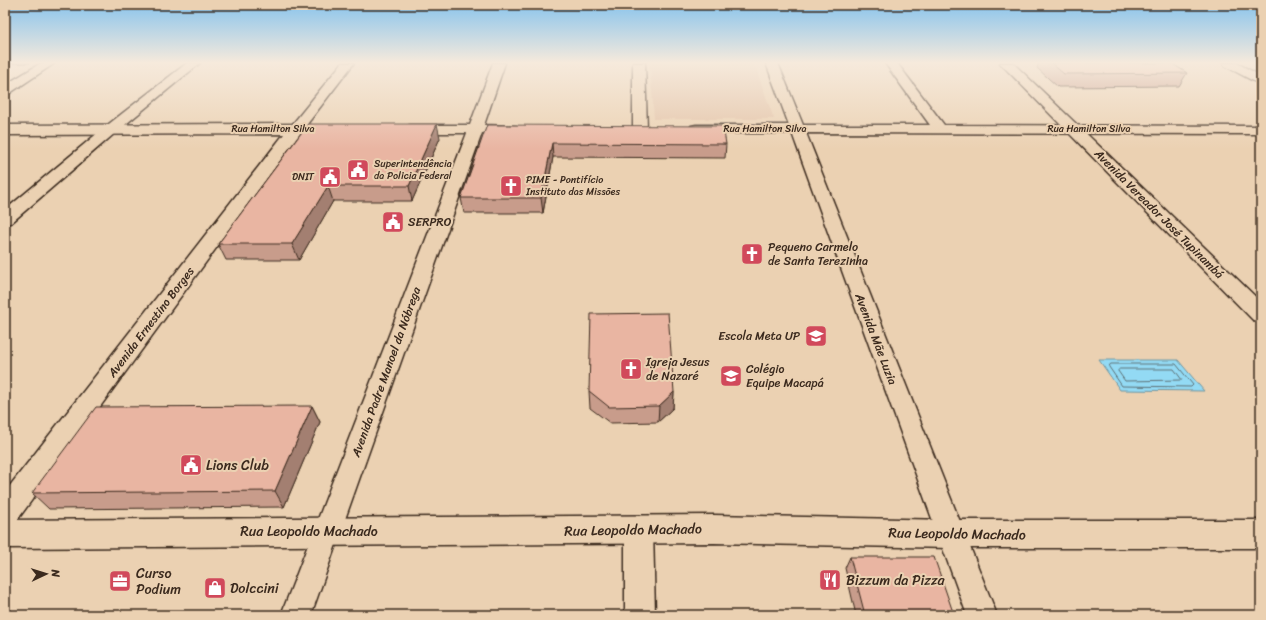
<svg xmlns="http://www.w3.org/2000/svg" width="1266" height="620" viewBox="0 0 1266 620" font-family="Sriracha,sans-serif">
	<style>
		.built { fill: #e3c3a7 }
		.water { fill: #93daf4; stroke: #70949e }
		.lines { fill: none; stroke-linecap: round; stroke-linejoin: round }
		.shore { stroke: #5e7074; stroke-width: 1 }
		.minor-casing { stroke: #3b2a1e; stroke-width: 3 }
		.tertiary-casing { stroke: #3b2a1e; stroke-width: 3 }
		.primary-casing { stroke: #3b2a1e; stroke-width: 3 }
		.minor { fill: #ebd1b2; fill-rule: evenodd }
		.tertiary { fill: #ebd1b2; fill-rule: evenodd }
		.primary { fill: #ebd1b2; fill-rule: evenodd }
		.wall { fill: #c89c8b; stroke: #3b2a1e }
		.shaded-wall { fill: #a37f71; stroke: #3b2a1e }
		.building { fill: #e9b5a2; stroke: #3b2a1e }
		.labels { text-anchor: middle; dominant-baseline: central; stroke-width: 4; stroke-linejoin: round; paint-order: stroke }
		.far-street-label { font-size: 10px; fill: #3b2a1e; stroke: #ebd1b2 }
		.far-poi-label { font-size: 10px; fill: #3b2a1e; stroke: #ebd1b2; text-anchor: start }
		.street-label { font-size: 12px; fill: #3b2a1e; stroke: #ebd1b2 }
		.poi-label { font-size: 12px; fill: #3b2a1e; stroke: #ebd1b2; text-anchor: start }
		.near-poi-label { font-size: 14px; fill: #3b2a1e; stroke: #ebd1b2; text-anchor: start }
		.near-street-label { font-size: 14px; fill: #3b2a1e; stroke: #ebd1b2 }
	</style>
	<rect width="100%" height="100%" fill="#ebd1b2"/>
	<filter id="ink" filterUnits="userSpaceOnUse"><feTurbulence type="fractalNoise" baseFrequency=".025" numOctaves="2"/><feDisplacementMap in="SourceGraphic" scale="8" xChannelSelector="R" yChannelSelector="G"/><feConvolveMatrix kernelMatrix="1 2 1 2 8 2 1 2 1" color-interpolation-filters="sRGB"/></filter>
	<g filter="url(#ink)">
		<polygon class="built" points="650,63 754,63 774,119 654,119"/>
		<polygon class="water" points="1099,360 1178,360 1204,391 1120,390"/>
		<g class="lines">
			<g class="shore">
				<polygon points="1111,364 1176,364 1193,385 1191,387 1122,386 1109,367"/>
				<polygon points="1120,369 1174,369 1182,380 1125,381 1118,371"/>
			</g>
			<g class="minor-casing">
				<g id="minor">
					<polygon points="41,63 55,63 10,93 5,94 5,85"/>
					<polygon points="187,63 200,63 115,133 11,223 5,224 5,210 105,127"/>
					<polygon points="342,63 354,63 301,132 296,133 291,132 289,129 291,126"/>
					<polygon points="493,63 505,63 484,125 517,126 519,129 517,132 482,133 311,615 281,615 467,133 410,133 405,132 403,129 405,126 410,125 470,125"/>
					<polygon points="633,63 645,63 647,130 645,133 640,134 635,133 633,130"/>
					<polygon points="766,63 778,63 803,125 930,125 885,63 897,63 944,125 1261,126 1261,134 806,133 997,615 967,615 792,133 696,133 691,132 689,129 691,126 696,125 789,125"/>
					<polygon points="1223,63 1237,63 1261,76 1261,85 1225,66"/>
					<polygon points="639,517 649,520 653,529 655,615 625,615 625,529 629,520"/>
				</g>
			</g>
			<g class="tertiary-casing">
				<g id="tertiary">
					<polygon points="1000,63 1013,63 1261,302 1261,322 1253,320"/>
					<polygon points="296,124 301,126 304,129 301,132 15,523 5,527 5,492 284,134 5,135 5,125"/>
				</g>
			</g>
			<g class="primary-casing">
				<polygon id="primary" points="714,515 950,520 1261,520 1261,548 950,548 714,543 5,548 5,520"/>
			</g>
			<use href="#minor" class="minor"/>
			<use href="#tertiary" class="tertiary"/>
			<use href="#primary" class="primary"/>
		</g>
		<g class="wall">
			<polygon points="5,63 30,63 29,63 5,64"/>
			<polygon points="1039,63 1171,63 1187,73 1179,86 1058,87 1037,68"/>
			<polygon points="308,124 440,138 412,201 333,201 299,260 226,260 218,244"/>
			<polygon points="487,125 726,144 725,158 553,157 543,213 464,213 461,198"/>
			<polygon points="589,391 674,392 673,408 658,422 610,423 590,408"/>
			<polygon points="312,406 320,422 284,507 49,509 32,493"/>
			<polygon points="850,557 954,615 856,615 845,568"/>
		</g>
		<g class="shaded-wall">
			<polygon points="437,124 440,138 412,201 409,186"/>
			<polygon points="552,143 553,157 543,213 541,198"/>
			<polygon points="328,186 333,201 299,260 292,244"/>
			<polygon points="674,392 673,408 658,422 659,406"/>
			<polygon points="312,406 320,422 284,507 275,491"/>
		</g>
		<g class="building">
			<polygon points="1051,63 1171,63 1187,73 1064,74"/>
			<polygon points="308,124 437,124 409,186 328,186 292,244 218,244"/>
			<polygon points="487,125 723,126 726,144 552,143 541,198 461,198"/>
			<polygon points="668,313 674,392 659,406 609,407 589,391 591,314"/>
			<polygon points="312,406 275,491 32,493 96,407"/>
			<polygon points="850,557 934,557 954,615 865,615"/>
		</g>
	</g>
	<linearGradient id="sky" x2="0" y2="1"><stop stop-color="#86c3ed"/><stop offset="0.42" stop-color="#f6eadc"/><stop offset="1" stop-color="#f6eadc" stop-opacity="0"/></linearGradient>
	<rect width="1266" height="149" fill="url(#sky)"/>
	<defs>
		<g id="civic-square" transform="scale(1.15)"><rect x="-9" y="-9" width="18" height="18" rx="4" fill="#d1495b" stroke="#ebd1b2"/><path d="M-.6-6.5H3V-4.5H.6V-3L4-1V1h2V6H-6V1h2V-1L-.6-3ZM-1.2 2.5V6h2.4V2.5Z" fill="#fff"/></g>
		<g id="church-square" transform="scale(1.15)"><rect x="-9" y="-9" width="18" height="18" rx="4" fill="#d1495b" stroke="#ebd1b2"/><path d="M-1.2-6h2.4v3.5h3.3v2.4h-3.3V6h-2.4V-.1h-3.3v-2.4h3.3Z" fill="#fff"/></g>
		<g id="school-square" transform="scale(1.15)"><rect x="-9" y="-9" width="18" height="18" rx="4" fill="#d1495b" stroke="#ebd1b2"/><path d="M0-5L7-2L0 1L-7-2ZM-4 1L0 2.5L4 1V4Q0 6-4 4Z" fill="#fff"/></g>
		<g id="restaurant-square" transform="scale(1.15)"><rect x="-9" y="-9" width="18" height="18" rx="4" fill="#d1495b" stroke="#ebd1b2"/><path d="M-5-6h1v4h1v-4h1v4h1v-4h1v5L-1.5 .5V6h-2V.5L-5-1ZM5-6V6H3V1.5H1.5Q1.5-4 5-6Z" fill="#fff"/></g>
		<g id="office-square" transform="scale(1.15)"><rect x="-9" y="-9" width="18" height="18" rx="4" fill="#d1495b" stroke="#ebd1b2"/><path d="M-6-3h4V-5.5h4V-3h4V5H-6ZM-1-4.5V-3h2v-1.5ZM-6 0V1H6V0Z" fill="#fff"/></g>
		<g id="shop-square" transform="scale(1.15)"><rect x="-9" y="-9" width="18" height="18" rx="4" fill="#d1495b" stroke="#ebd1b2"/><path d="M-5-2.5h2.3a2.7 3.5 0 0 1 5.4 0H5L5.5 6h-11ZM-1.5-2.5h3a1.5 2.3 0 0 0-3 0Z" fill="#fff"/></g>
	</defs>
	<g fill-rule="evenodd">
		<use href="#civic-square" x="358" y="170"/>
		<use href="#civic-square" x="330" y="177"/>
		<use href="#church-square" x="511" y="186"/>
		<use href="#civic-square" x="393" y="222"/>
		<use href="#church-square" x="752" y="254"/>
		<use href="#school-square" x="816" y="336"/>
		<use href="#church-square" x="631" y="369"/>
		<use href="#school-square" x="731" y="376"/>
		<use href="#civic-square" x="191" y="465"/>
		<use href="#restaurant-square" x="830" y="580"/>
		<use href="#office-square" x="120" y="581"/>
		<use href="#shop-square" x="215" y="588"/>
	</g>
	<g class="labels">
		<g class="far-street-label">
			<text x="273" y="129">Rua Hamilton Silva</text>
			<text x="765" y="129">Rua Hamilton Silva</text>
			<text x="1089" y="129">Rua Hamilton Silva</text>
		</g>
		<g class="far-poi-label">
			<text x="374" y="164">Superintendência<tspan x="374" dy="12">da Policia Federal</tspan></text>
			<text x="314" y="177" text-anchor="end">DNIT</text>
			<text x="526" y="180">PIME - Pontifício<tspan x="526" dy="12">Instituto das Missões</tspan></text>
		</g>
		<g class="street-label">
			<text transform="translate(1159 214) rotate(45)">Avenida Vereador José Tupinambá</text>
			<text transform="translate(151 322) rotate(-53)">Avenida Ernestino Borges</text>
			<text transform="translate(876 339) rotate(69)">Avenida Mãe Luzia</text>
			<text transform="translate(386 372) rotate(-70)">Avenida Padre Manoel da Nóbrega</text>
		</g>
		<g class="poi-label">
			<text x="408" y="222">SERPRO</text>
			<text x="768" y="247">Pequeno Carmelo<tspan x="768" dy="14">de Santa Terezinha</tspan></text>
			<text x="800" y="336" text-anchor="end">Escola Meta UP</text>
			<text x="646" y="362">Igreja Jesus<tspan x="646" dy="14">de Nazaré</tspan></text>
			<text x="746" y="369">Colégio<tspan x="746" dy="14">Equipe Macapá</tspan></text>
		</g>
		<g class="near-poi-label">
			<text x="206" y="465">Lions Club</text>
			<text x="136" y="573">Curso<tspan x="136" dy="16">Podium</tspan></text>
			<text x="846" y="580">Bizzum da Pizza</text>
			<text x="230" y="588">Dolccini</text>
		</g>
		<g class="near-street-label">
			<text transform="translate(633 530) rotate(-1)">Rua Leopoldo Machado</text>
			<text x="309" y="531">Rua Leopoldo Machado</text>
			<text transform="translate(957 534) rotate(1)">Rua Leopoldo Machado</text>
		</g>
	</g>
	<rect width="1266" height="620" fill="none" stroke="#ebd1b2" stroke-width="20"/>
	<rect x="10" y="10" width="1246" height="600" fill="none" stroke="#3b2a1e" stroke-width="1.5" filter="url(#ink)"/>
	<g transform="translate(46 574) rotate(86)" stroke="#ebd1b2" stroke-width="3" paint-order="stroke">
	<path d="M0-3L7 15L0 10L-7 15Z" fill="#3b2a1e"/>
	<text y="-6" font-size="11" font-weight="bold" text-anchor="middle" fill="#3b2a1e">N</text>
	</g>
</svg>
